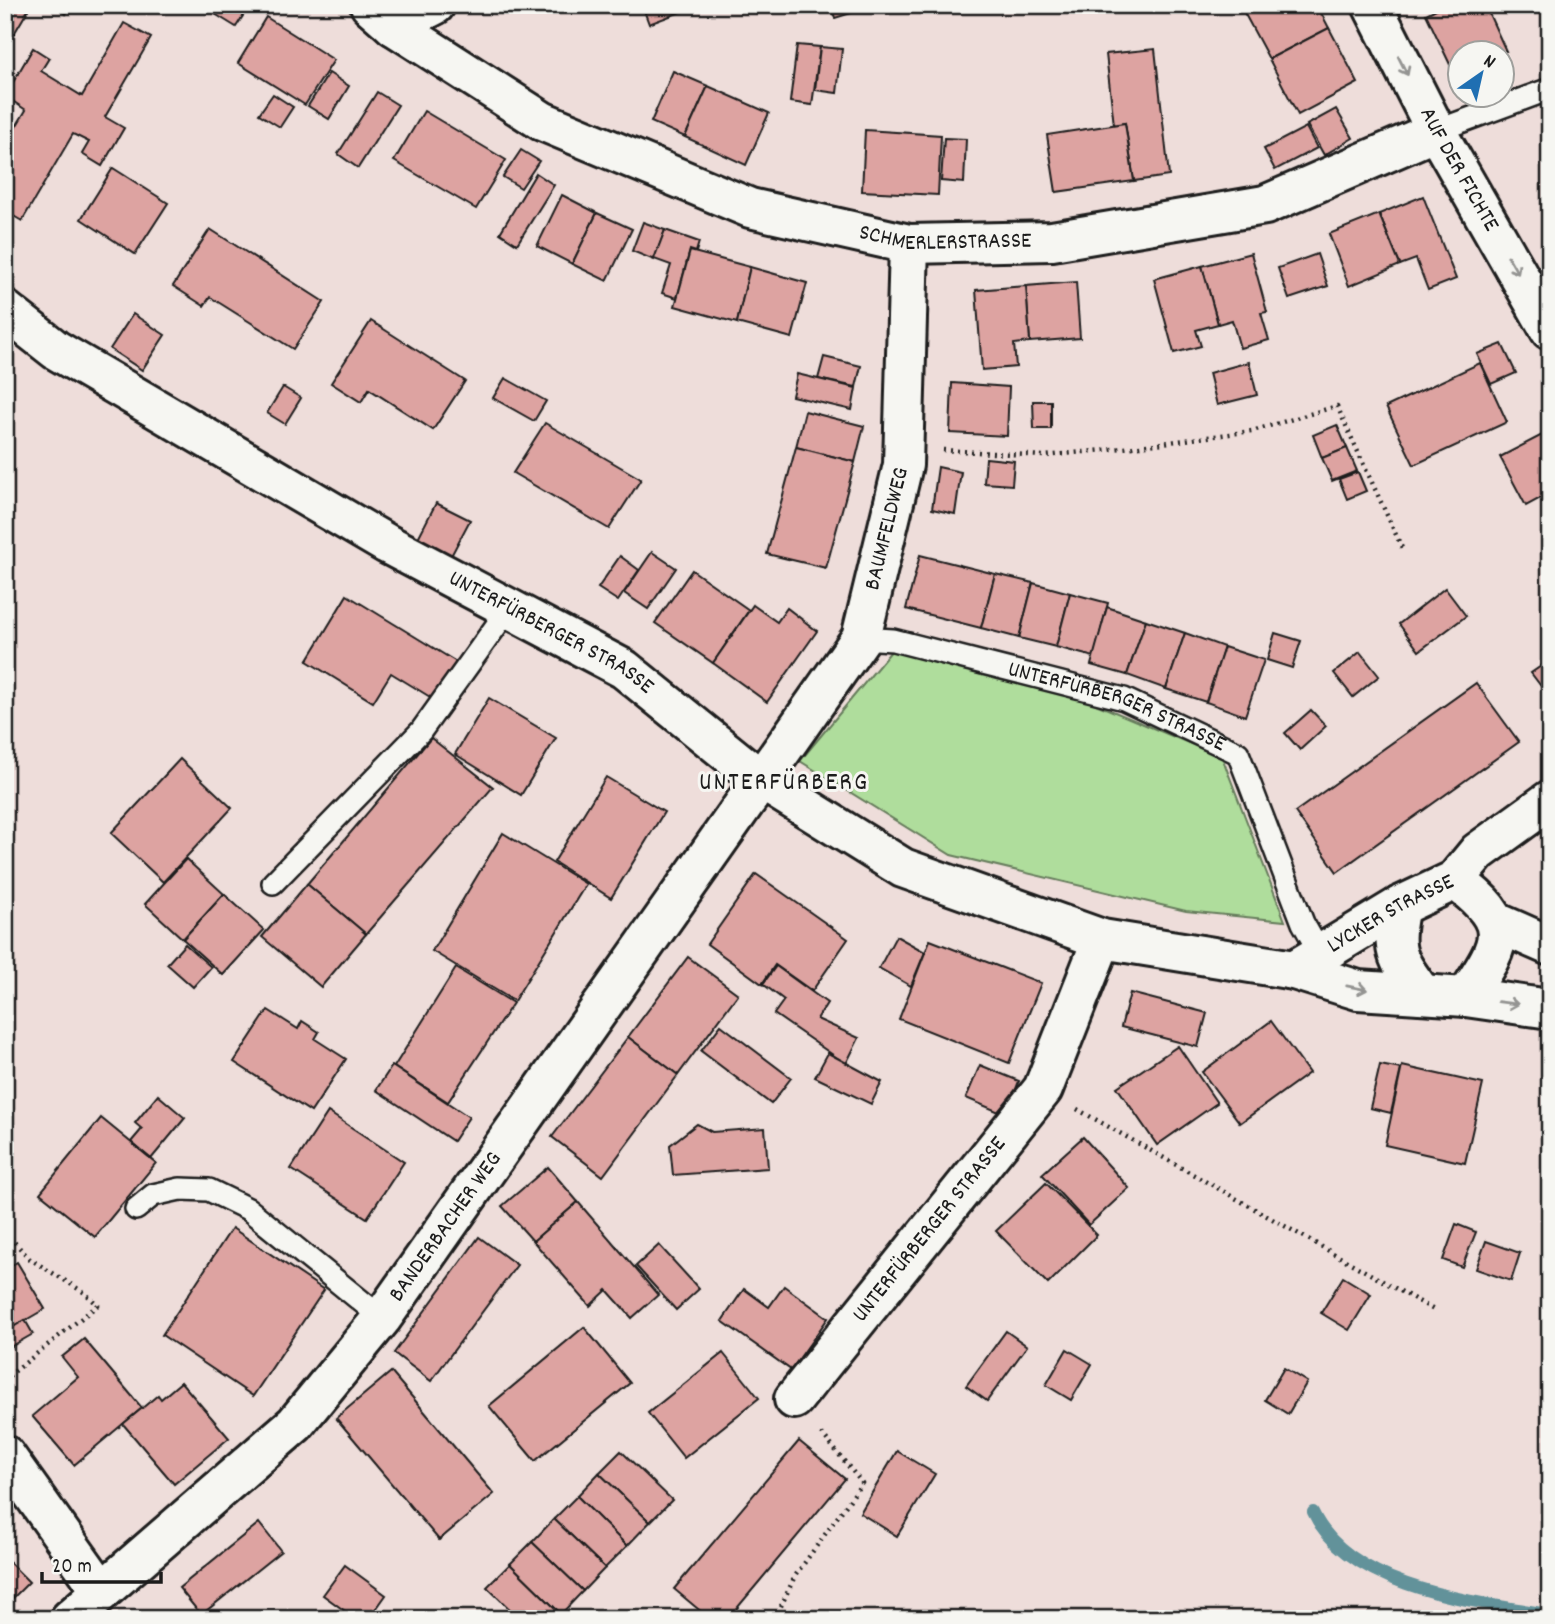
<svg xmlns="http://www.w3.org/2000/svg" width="1555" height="1624" viewBox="0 0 1555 1624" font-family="Dekko,sans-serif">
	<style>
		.green { fill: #afdd9c; stroke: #667c5c; stroke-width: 2 }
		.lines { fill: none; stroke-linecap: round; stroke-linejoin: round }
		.stream { stroke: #62929a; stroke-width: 12 }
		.building { fill: #dda3a1; stroke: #1c1c1c; stroke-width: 2 }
		.lane-casing { stroke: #1c1c1c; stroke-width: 26 }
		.street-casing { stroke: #1c1c1c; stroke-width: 44 }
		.path { stroke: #1c1c1c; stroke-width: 4.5; stroke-dasharray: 2 5; stroke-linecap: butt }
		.lane { stroke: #f6f6f2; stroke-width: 21 }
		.street { stroke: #f6f6f2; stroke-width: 38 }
		.oneway { stroke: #949492 }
		.labels { text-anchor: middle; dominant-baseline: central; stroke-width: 6; stroke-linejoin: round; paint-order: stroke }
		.street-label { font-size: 23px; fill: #1c1c1c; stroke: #f6f6f2 }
		.quarter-label { font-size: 26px; letter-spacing: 2px; fill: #1c1c1c; stroke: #f6f6f2 }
	</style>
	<rect width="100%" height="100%" fill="#eeddda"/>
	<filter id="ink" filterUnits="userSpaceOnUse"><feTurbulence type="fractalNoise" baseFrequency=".0143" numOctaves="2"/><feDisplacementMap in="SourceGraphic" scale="14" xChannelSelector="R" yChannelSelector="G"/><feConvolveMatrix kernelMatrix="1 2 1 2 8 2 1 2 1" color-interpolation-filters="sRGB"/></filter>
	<g filter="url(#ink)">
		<polygon class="green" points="892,650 1091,702 1222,757 1285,921 1186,911 951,855 800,761"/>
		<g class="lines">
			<path class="stream" d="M 1313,1512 C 1349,1589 1475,1602 1550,1614"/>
		</g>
		<g class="building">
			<polygon points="5,5 31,5 5,49"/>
			<polygon points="52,5 71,5 66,14"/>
			<polygon points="221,5 250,5 236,27 215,14"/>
			<polygon points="642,5 699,5 649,24"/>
			<polygon points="831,5 855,5 857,11 835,18"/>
			<polygon points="1240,5 1317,5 1329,28 1269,59"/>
			<polygon points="1444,5 1485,5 1506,51 1460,52 1460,72 1455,75 1426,14"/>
			<polygon points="266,17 334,60 305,105 238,63"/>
			<polygon points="124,23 151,38 105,117 124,128 102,166 82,154 89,142 73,134 22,221 5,211 5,145 26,110 5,96 33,48 49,58 41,71 82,96"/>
			<polygon points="1329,28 1358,83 1298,115 1269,59"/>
			<polygon points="797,45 820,47 812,105 790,102"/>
			<polygon points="820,47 842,49 837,93 815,90"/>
			<polygon points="1155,49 1169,176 1134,181 1125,123 1114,125 1106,54"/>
			<polygon points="673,71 708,86 685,137 651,122"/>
			<polygon points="329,73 349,86 329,119 308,106"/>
			<polygon points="708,86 769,113 746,165 685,137"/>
			<polygon points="377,92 398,105 358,168 338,154"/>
			<polygon points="273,94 293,107 280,127 259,114"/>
			<polygon points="1336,109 1353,138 1324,155 1307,125"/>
			<polygon points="424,111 506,160 476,209 394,161"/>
			<polygon points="1125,123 1134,181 1056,192 1047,135"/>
			<polygon points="1306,127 1317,148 1275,170 1264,149"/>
			<polygon points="865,130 941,135 938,195 862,191"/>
			<polygon points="944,138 966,139 964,183 941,181"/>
			<polygon points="521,150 539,161 521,188 503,177"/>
			<polygon points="113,168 168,203 135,254 81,219"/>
			<polygon points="536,173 554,185 517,244 500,233"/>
			<polygon points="562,195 597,213 572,264 537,246"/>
			<polygon points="1423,196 1456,279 1428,290 1416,259 1400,265 1379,214"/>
			<polygon points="597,213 632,229 607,281 572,264"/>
			<polygon points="1379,214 1400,265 1349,286 1329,234"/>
			<polygon points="643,222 665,230 654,260 632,251"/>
			<polygon points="210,229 324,302 293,349 210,297 204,306 173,286"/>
			<polygon points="665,230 699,242 696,252 690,250 677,298 662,293 671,265 654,259"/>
			<polygon points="690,251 750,267 737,323 675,306"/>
			<polygon points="1251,253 1267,312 1261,313 1269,340 1240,348 1232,320 1218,324 1202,266"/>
			<polygon points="1317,254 1328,286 1289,299 1278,268"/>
			<polygon points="1202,266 1218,324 1196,330 1201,346 1174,353 1154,279"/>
			<polygon points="750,267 807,283 792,338 737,323"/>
			<polygon points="1076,282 1080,338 1030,342 1026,286"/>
			<polygon points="1026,286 1030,342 1014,344 1016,367 982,370 976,290"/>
			<polygon points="133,314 165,335 142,370 110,349"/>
			<polygon points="371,321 465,381 433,430 369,389 361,402 331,383"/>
			<polygon points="1502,344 1516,373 1491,384 1477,354"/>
			<polygon points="824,357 861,366 856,387 818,379"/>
			<polygon points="1249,362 1257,395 1217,405 1209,373"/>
			<polygon points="1480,363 1507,422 1414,465 1386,407"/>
			<polygon points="797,374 856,388 852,410 792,396"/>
			<polygon points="505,378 546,401 534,421 493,398"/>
			<polygon points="952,383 1009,387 1007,436 950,433"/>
			<polygon points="283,387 301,398 285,424 267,413"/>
			<polygon points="1033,401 1051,401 1051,429 1034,429"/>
			<polygon points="805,411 864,426 855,462 796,447"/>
			<polygon points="545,423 641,479 609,529 513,473"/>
			<polygon points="1337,425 1347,448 1322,458 1313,435"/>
			<polygon points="1550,431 1550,493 1526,506 1500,457"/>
			<polygon points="796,447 855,462 826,568 767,554"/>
			<polygon points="1347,448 1357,471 1332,481 1322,458"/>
			<polygon points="986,458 1014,461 1012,485 984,483"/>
			<polygon points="938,467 961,472 955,514 932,509"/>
			<polygon points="1358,472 1366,491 1347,499 1339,479"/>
			<polygon points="436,503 470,520 451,556 418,538"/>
			<polygon points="652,552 676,568 648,609 624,593"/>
			<polygon points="920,555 995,574 981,628 906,609"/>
			<polygon points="620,556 639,570 618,601 598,588"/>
			<polygon points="692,570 749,610 713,663 655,623"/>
			<polygon points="995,574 1033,583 1019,638 981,628"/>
			<polygon points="1033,583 1070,593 1056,647 1019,638"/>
			<polygon points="1445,588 1466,616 1419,651 1399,624"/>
			<polygon points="1070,593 1108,603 1094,657 1056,647"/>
			<polygon points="347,595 458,663 435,700 391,673 373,702 307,661"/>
			<polygon points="753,605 777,622 787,608 817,631 767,702 713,663"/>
			<polygon points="1107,607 1146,620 1127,675 1091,665"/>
			<polygon points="1146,620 1185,633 1166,689 1127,675"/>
			<polygon points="1185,633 1224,647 1206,702 1166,689"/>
			<polygon points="1275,633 1301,641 1292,668 1267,660"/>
			<polygon points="1224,647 1264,660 1245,716 1206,702"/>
			<polygon points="1360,652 1379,676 1353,697 1334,673"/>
			<polygon points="1550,660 1550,698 1531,673"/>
			<polygon points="1476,683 1519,742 1337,872 1295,812"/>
			<polygon points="489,698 556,738 521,795 455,754"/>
			<polygon points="1311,710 1326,726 1300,750 1285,733"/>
			<polygon points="431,738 493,787 366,934 307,884"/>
			<polygon points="180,759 232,808 163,882 111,833"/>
			<polygon points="606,777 664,812 611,898 554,862"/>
			<polygon points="503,833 586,884 514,1001 432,951"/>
			<polygon points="186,859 224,894 183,939 145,904"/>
			<polygon points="756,874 848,939 812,991 775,965 762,984 707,944"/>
			<polygon points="307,884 366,934 321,987 262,937"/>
			<polygon points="224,894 264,930 223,975 183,939"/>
			<polygon points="896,936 925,952 911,986 879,968"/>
			<polygon points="930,940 1041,983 1009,1063 899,1019"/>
			<polygon points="185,944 211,967 193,987 167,964"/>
			<polygon points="688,957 738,994 678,1075 628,1037"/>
			<polygon points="776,966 827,1003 817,1019 859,1038 846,1064 774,1014 784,1000 763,984"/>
			<polygon points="456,968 513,1003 448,1102 394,1067"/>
			<polygon points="1130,993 1207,1013 1198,1047 1121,1027"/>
			<polygon points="268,1010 298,1029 302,1021 319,1032 315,1039 346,1059 311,1112 234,1062"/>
			<polygon points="1271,1021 1309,1073 1240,1123 1202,1072"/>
			<polygon points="721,1025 791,1078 771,1104 701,1051"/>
			<polygon points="628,1037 678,1075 603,1176 552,1137"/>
			<polygon points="1178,1046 1217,1103 1157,1145 1117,1087"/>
			<polygon points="828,1053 882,1082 871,1104 815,1077"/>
			<polygon points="980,1065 1019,1081 1006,1115 966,1098"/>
			<polygon points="1380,1065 1401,1069 1391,1113 1370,1108"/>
			<polygon points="392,1066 469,1117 453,1141 376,1090"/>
			<polygon points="1402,1066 1483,1084 1465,1163 1385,1145"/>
			<polygon points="158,1095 185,1118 151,1159 131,1142 142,1129 135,1123"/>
			<polygon points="328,1112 404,1162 367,1218 291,1169"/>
			<polygon points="101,1118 156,1163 95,1237 40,1193"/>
			<polygon points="697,1124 712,1132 765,1128 768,1168 673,1175 670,1145"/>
			<polygon points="1083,1137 1129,1188 1089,1225 1042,1174"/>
			<polygon points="548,1167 578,1202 533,1241 502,1206"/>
			<polygon points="1046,1183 1097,1235 1048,1284 996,1231"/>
			<polygon points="578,1202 658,1295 632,1318 607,1290 590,1306 533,1241"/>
			<polygon points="1456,1224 1476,1232 1462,1267 1443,1260"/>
			<polygon points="232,1228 324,1290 253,1396 162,1335"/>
			<polygon points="479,1237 517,1265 431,1381 394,1353"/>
			<polygon points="1486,1241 1520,1253 1511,1281 1476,1269"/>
			<polygon points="659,1245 699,1289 676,1310 636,1266"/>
			<polygon points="17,1262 45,1309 5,1332 5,1269"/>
			<polygon points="1343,1277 1371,1294 1349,1330 1321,1313"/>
			<polygon points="784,1286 828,1318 791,1370 722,1321 744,1289 769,1307"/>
			<polygon points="25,1320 33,1334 5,1350 5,1332"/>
			<polygon points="584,1327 630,1383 535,1461 489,1406"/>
			<polygon points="1006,1331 1027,1346 987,1401 966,1386"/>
			<polygon points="84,1339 142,1408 74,1465 32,1416 78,1377 62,1357"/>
			<polygon points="1067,1349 1092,1364 1071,1400 1046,1385"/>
			<polygon points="723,1353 759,1398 684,1458 648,1413"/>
			<polygon points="1284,1368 1307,1382 1288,1414 1265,1400"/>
			<polygon points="391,1372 494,1494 439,1540 336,1418"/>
			<polygon points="181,1382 229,1438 174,1484 123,1424 158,1395 161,1399"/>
			<polygon points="799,1441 845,1479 728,1619 710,1619 674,1589"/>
			<polygon points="621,1451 672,1500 650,1522 599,1473"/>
			<polygon points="897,1451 935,1474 897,1536 860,1513"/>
			<polygon points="599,1473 650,1522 627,1546 577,1496"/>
			<polygon points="577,1496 627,1546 605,1568 554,1519"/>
			<polygon points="554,1519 605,1568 583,1591 532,1542"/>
			<polygon points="259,1523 281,1551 201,1615 179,1588"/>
			<polygon points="532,1542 583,1591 561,1614 510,1564"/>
			<polygon points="5,1558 29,1582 5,1606"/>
			<polygon points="510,1564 561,1614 555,1619 520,1619 487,1587"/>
			<polygon points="345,1565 386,1595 369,1619 356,1619 323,1595"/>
		</g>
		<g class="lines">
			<g class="lane-casing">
				<g id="lane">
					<polyline points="1436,131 1550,89"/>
					<path id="s1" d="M 861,638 L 893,640 L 1124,699 L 1238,753 L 1303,923 L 1321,955"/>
					<polyline points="273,883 421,731 509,608"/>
					<polyline points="136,1209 153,1195 180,1189 209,1190 248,1209 382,1318"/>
				</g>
			</g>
			<g class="street-casing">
				<g id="street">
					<path id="s2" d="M 370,5 L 394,26 L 542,121 L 750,208 L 909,244 L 1052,241 L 1265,205 L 1436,131"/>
					<path id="s3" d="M 1372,5 L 1436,131 L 1550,330"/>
					<polyline points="394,26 435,5"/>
					<path id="s4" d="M 5,310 L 56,350 L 387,544 L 624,669 L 760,779 L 903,868 L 1102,939 L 1294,970 L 1358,990 L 1466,997 L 1550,1009"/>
					<path d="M 1455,880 C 1516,925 1502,942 1466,997"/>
					<path d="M 1400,906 C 1390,951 1396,958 1422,994"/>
					<polyline points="1496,922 1550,946"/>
					<path id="s5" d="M 1294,970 L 1400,906 L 1455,880 L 1478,852 L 1550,800"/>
					<path id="s6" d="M 794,1399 L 1043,1089 L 1102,939"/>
					<polyline points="5,1455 101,1590"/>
					<path id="s7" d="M 70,1619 L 295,1424 L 382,1318 L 861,638 L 903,465 L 909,244"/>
				</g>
			</g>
			<g class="path">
				<polyline points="943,450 1044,456 1133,447 1252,431 1337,406 1402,548"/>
				<polyline points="1077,1109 1434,1310"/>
				<polyline points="5,1232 30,1259 85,1293 98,1305 5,1379"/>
				<polyline points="775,1619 795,1576 862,1483 819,1430"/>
			</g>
			<use href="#lane" class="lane"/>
			<use href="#street" class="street"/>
		</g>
		<defs><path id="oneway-shaft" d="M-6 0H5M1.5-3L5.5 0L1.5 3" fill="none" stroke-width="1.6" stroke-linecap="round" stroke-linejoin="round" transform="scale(1.75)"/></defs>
		<g class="oneway">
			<use href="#oneway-shaft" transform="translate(1403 66) rotate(63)"/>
			<use href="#oneway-shaft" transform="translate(1513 265) rotate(60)"/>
			<use href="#oneway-shaft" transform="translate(1357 988) rotate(11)"/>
			<use href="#oneway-shaft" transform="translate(1508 1003) rotate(8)"/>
		</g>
	</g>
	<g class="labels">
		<g class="street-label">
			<text stroke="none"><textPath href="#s3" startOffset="186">AUF DER FICHTE</textPath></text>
			<text stroke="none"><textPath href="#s2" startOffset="632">SCHMERLERSTRASSE</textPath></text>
			<text stroke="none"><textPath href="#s7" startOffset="1379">BAUMFELDWEG</textPath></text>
			<text stroke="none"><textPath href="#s4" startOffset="635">UNTERFÜRBERGER STRASSE</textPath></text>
			<text stroke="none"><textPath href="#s1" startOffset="266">UNTERFÜRBERGER STRASSE</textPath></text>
			<text stroke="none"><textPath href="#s5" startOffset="112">LYCKER STRASSE</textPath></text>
			<text stroke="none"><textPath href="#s7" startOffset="546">BANDERBACHER WEG</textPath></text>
			<text stroke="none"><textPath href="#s6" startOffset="217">UNTERFÜRBERGER STRASSE</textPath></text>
		</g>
		<g class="quarter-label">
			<text x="784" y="783">UNTERFÜRBERG</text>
		</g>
	</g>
	<rect width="1555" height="1624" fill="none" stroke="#f6f6f2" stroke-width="28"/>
	<rect x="14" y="14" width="1527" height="1596" fill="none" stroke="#1c1c1c" stroke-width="2.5" filter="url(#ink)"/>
	<g transform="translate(1481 74) rotate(34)"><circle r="33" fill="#f6f6f2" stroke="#9f9f9c" stroke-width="2"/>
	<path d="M0-5L12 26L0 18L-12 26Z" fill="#1f6fb2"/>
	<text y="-10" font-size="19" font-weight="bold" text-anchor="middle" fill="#1c1c1c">N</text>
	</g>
	<path d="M42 1572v10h119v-10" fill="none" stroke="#1c1c1c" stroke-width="3.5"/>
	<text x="52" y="1572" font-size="21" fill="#1c1c1c" stroke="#f6f6f2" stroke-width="5" paint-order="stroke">20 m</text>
</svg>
